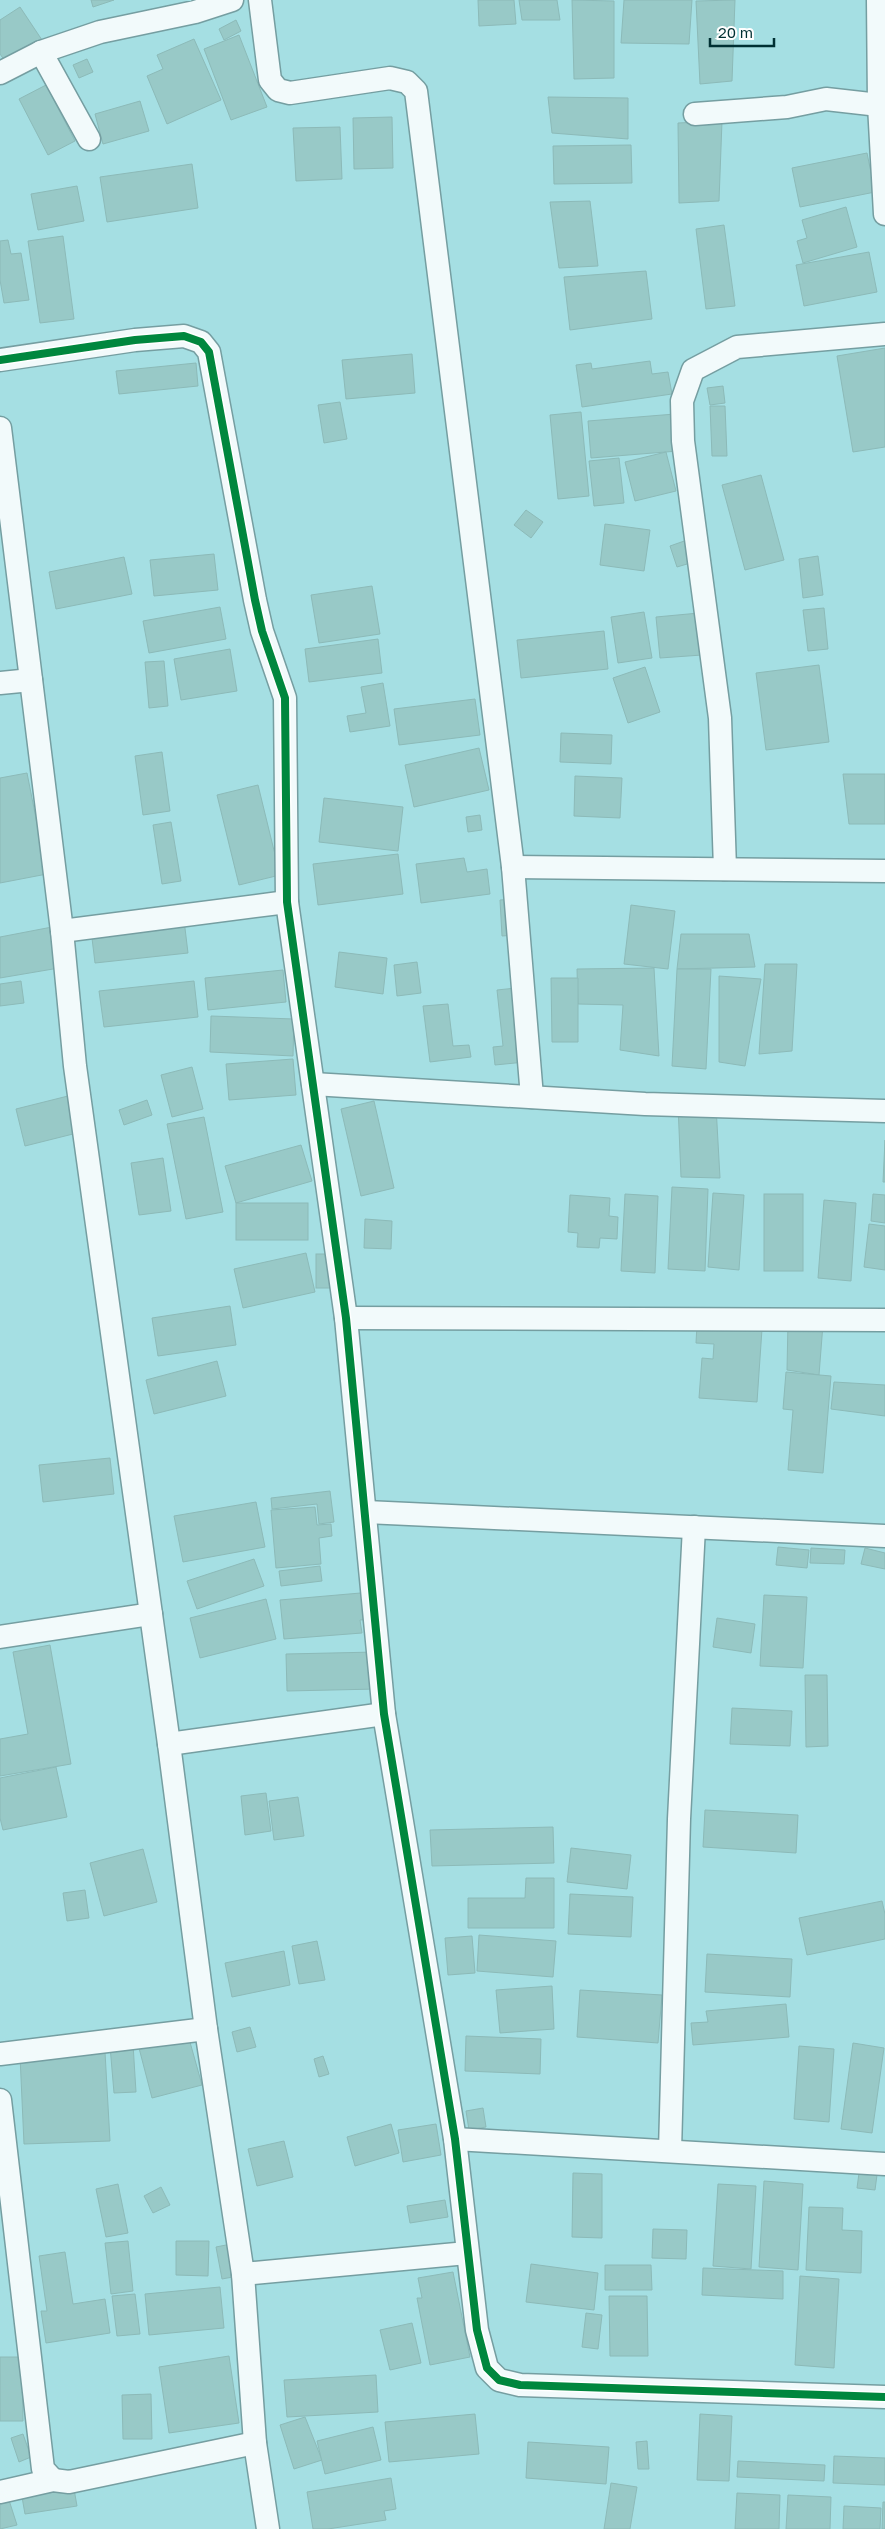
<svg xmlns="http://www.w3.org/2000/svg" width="885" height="2529" viewBox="0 0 885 2529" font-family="'Golos Text',sans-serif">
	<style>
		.building { fill: #98c9c7; stroke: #8cbab8 }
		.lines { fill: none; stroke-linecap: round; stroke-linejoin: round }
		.street-casing { stroke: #759ea1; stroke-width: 25 }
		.street { stroke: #f2fafb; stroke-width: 22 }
		.cycleway-casing { stroke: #fff; stroke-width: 11 }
		.cycleway { stroke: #00873e; stroke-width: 8 }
	</style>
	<rect width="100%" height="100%" fill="#a5dfe3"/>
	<g class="building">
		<polygon points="91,0 114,0 93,7"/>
		<polygon points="478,0 514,0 516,24 479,26"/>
		<polygon points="519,0 557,0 560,20 522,20"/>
		<polygon points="572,0 614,1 614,78 574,79"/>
		<polygon points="624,0 692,0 689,44 621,43"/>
		<polygon points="735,0 732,81 700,84 696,1"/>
		<polygon points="20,7 42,40 7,64 0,54 0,20"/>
		<polygon points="236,20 241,31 224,40 219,29"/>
		<polygon points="239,35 267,107 231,120 204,49"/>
		<polygon points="194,39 221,100 167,124 147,76 163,69 157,55"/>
		<polygon points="87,59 93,72 79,78 73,65"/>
		<polygon points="46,85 75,141 48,155 19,99"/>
		<polygon points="548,97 628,98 628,139 552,133"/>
		<polygon points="140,101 149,131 103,144 95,114"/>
		<polygon points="392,117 393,168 354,169 353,118"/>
		<polygon points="722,121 719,201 679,203 678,123"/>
		<polygon points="340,127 342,179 296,181 293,128"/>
		<polygon points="631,145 632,183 554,184 553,146"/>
		<polygon points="867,153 875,192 800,207 792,168"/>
		<polygon points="192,164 198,208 107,222 100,177"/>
		<polygon points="77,186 84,221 38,230 31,194"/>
		<polygon points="590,201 598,266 559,268 550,202"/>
		<polygon points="846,207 857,247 803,263 797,241 807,238 802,220"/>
		<polygon points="724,225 735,306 706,309 696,229"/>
		<polygon points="63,236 74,319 40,323 28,241"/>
		<polygon points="8,240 11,254 21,253 29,300 4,303 0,280 0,241"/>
		<polygon points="869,252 877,292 804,306 796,265"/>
		<polygon points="646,271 652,319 570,330 564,277"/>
		<polygon points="885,348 885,447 853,452 837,356"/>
		<polygon points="412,354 415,393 346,399 342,360"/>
		<polygon points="650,361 652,374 668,372 672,394 582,407 576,365 591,363 592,369"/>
		<polygon points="196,363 198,386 119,394 116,371"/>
		<polygon points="723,386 725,403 710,405 707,388"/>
		<polygon points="340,402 347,439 324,443 318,405"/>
		<polygon points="710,406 725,406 727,456 712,456"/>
		<polygon points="581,412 589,496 558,499 550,415"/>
		<polygon points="675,414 678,451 591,458 588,421"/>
		<polygon points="666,452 676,491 635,501 625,462"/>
		<polygon points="619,458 624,503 594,506 589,461"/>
		<polygon points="761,475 784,560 745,570 722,485"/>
		<polygon points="526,510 543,522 531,538 514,525"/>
		<polygon points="605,524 650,530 644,571 600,565"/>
		<polygon points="690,539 697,561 677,567 670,546"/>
		<polygon points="214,554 218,590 154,596 150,560"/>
		<polygon points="818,556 823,595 803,598 799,559"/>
		<polygon points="124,557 132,594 56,609 49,572"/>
		<polygon points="372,586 380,634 319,643 311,595"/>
		<polygon points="220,607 226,639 149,653 143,621"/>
		<polygon points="824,608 828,649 808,651 803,610"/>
		<polygon points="644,612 652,658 618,663 611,617"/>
		<polygon points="699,613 702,655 660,658 656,617"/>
		<polygon points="604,631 608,669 521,678 517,640"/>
		<polygon points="378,639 382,673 309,682 305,649"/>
		<polygon points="230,649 237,691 181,700 174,659"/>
		<polygon points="164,661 168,706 149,708 145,662"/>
		<polygon points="819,665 829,742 766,750 756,673"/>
		<polygon points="645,667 660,712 628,723 613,678"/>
		<polygon points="383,683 390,726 350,732 347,716 366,713 361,687"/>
		<polygon points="475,699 480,735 399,745 394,709"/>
		<polygon points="561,733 612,735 611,764 560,762"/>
		<polygon points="479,748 489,790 414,807 405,765"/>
		<polygon points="162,752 170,811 143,815 135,756"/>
		<polygon points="27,773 47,874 0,883 0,778"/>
		<polygon points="843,774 885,774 885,824 849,824"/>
		<polygon points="575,776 622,778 620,818 574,816"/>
		<polygon points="258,785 280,875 239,885 217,795"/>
		<polygon points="324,798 403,807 398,851 319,842"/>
		<polygon points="480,815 482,830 468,832 466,817"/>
		<polygon points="171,822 181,881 162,884 153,825"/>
		<polygon points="398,854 403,894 318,905 313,864"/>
		<polygon points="464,858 467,872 487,869 490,894 421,903 416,864"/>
		<polygon points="514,899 516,935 502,936 500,900"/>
		<polygon points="631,905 675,911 668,969 624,964"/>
		<polygon points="184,920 188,953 95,963 91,930"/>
		<polygon points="52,927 59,968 0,978 0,937"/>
		<polygon points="681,934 749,934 755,967 677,969"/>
		<polygon points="339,952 387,958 383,994 335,987"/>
		<polygon points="417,962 421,993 397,996 394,965"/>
		<polygon points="765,964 797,964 792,1051 759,1054"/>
		<polygon points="654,968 659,1056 620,1050 623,1005 578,1004 577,969"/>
		<polygon points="677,969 711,969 706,1069 672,1066"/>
		<polygon points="283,970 286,1002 208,1010 205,978"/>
		<polygon points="719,976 761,979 745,1066 719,1062"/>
		<polygon points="551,978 578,978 578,1042 552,1042"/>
		<polygon points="21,981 24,1003 0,1006 0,984"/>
		<polygon points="194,981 198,1017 104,1027 99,991"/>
		<polygon points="516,988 525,1062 495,1065 493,1047 503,1046 497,990"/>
		<polygon points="448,1004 453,1046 469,1045 471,1057 430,1062 423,1006"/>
		<polygon points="211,1016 294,1019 293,1056 210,1052"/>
		<polygon points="293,1059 296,1095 229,1100 226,1064"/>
		<polygon points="192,1067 203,1109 172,1117 161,1075"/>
		<polygon points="68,1096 77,1133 25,1146 16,1109"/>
		<polygon points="147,1100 152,1115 124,1125 119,1110"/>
		<polygon points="374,1101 394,1188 361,1196 341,1109"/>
		<polygon points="678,1105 716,1106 720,1178 681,1177"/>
		<polygon points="204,1117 223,1212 186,1219 167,1124"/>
		<polygon points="885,1140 885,1182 883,1182"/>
		<polygon points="301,1145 312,1181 236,1203 225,1166"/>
		<polygon points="163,1158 171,1211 139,1215 131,1163"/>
		<polygon points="672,1187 708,1189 705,1271 668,1269"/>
		<polygon points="713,1193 744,1195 739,1270 708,1267"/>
		<polygon points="625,1194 658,1196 655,1273 621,1271"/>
		<rect x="764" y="1194" width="39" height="77"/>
		<polygon points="873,1194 885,1195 885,1223 871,1221"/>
		<polygon points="570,1195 610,1198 609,1216 618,1217 617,1239 600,1238 599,1248 577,1247 578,1233 568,1232"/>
		<polygon points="824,1200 856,1203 851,1281 818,1278"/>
		<rect x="236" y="1203" width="72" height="37"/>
		<polygon points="365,1219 392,1221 391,1249 364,1248"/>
		<polygon points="869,1224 885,1226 885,1270 864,1267"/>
		<polygon points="306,1253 315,1292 243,1308 234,1269"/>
		<rect x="316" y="1254" width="18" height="34"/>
		<polygon points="230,1306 236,1345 158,1356 152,1318"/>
		<polygon points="788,1322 823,1324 819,1375 787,1370"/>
		<polygon points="697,1325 762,1329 757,1402 699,1398 702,1358 713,1359 714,1344 696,1343"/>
		<polygon points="217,1361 226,1396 154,1414 146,1380"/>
		<polygon points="786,1372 831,1376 823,1473 788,1470 793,1410 783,1409"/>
		<polygon points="834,1382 885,1385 885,1416 831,1409"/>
		<polygon points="110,1458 114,1494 43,1502 39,1465"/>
		<polygon points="330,1491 334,1522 319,1524 317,1504 272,1509 271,1498"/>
		<polygon points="256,1502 265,1547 183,1562 174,1516"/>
		<polygon points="315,1507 317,1525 331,1524 332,1536 319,1538 321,1564 276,1568 271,1510"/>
		<polygon points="778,1547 809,1550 807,1568 776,1565"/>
		<polygon points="811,1548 845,1550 844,1564 810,1563"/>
		<polygon points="865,1548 885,1553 885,1569 861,1564"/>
		<polygon points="254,1559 264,1586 197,1609 187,1581"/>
		<polygon points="320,1566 322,1581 281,1586 279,1571"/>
		<polygon points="372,1592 375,1619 360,1620 362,1633 284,1639 280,1600"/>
		<polygon points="764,1595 807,1597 803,1668 760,1666"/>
		<polygon points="266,1599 276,1639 200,1658 190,1618"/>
		<polygon points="717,1618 755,1624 751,1653 713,1647"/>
		<polygon points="50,1645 71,1764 0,1776 0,1739 28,1734 13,1652"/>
		<polygon points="376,1652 377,1689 287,1691 286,1654"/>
		<polygon points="805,1675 827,1675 828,1746 806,1747"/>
		<polygon points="732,1708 792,1711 790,1746 730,1744"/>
		<polygon points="56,1767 67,1817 3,1830 0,1818 0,1778"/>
		<polygon points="266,1793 271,1831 245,1835 241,1796"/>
		<polygon points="298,1797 304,1836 274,1840 269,1801"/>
		<polygon points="705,1810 798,1815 796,1853 703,1847"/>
		<polygon points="553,1827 554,1863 432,1866 430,1830"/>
		<polygon points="571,1848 631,1855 627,1889 567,1882"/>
		<polygon points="143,1849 157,1902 104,1916 90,1863"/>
		<polygon points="526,1878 554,1878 554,1928 468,1928 468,1898 525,1898"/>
		<polygon points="85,1890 89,1918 67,1921 63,1893"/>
		<polygon points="570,1894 633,1897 631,1937 568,1934"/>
		<polygon points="882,1901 885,1914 885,1939 807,1955 799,1918"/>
		<polygon points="479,1935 556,1941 553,1977 477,1971"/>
		<polygon points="472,1936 475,1973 448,1975 445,1938"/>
		<polygon points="317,1941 325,1980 299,1984 292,1946"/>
		<polygon points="284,1951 290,1985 232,1997 225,1963"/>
		<polygon points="707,1954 792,1959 790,1997 705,1992"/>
		<polygon points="552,1986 554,2029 500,2033 496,1990"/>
		<polygon points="580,1990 662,1995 658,2043 577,2037"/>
		<polygon points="786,2004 789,2037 693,2045 691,2023 708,2022 706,2011"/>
		<polygon points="250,2027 256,2047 237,2052 232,2032"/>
		<polygon points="188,2035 202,2085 152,2098 139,2048"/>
		<polygon points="466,2036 541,2039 540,2074 465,2071"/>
		<polygon points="853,2043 884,2048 872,2133 841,2129"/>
		<polygon points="133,2044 136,2092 114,2093 110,2046"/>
		<polygon points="799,2046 834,2049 829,2122 794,2119"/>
		<polygon points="105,2052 110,2141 24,2144 20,2056"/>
		<polygon points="323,2056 329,2074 319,2077 314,2059"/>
		<polygon points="483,2108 486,2127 469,2130 466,2111"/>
		<polygon points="391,2124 399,2153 355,2166 347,2137"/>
		<polygon points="436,2124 441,2155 403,2162 398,2130"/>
		<polygon points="284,2141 293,2177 257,2186 248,2149"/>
		<polygon points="573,2173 602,2174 602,2238 572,2237"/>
		<polygon points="859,2173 877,2175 875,2190 857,2188"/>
		<polygon points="764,2181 803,2184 798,2270 759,2267"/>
		<polygon points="118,2184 128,2233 106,2237 96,2189"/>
		<polygon points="718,2184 756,2186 751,2269 713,2266"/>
		<polygon points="161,2187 170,2205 153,2213 144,2196"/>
		<polygon points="445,2200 448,2217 410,2223 407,2206"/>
		<polygon points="809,2207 843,2208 842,2230 862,2231 861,2273 806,2270"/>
		<polygon points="653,2229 687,2230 686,2259 652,2258"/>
		<polygon points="128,2241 133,2291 111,2294 105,2243"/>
		<polygon points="176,2241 209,2241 208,2276 176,2275"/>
		<polygon points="231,2244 238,2276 222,2279 216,2247"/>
		<polygon points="65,2252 73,2304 105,2299 110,2333 46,2343 41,2311 47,2311 39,2256"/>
		<polygon points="531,2264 598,2273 594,2310 526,2302"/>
		<polygon points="605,2265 651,2265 652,2290 605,2290"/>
		<polygon points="703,2268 783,2271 783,2299 702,2295"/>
		<polygon points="453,2272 470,2357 430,2365 417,2298 422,2298 418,2278"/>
		<polygon points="800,2276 839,2279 834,2368 795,2365"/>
		<polygon points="220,2287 224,2328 149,2335 145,2294"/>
		<polygon points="135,2294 140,2334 117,2336 112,2296"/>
		<polygon points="609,2296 647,2296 648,2356 610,2356"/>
		<polygon points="586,2313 602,2315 598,2349 582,2347"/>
		<polygon points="412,2323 421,2363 390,2370 380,2330"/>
		<polygon points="229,2356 239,2423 169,2433 159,2367"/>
		<polygon points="0,2357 22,2357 23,2421 0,2421"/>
		<polygon points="376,2375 378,2412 287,2417 284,2380"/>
		<polygon points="151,2394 152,2439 123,2439 122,2395"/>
		<polygon points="475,2414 479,2454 389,2462 385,2422"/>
		<polygon points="700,2414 732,2416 729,2481 697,2480"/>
		<polygon points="305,2417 322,2460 294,2469 280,2425"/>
		<polygon points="373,2427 381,2460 325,2474 317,2441"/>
		<polygon points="23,2434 31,2457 19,2462 11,2438"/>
		<polygon points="647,2441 649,2469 638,2469 636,2442"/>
		<polygon points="528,2442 609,2447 606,2484 526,2478"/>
		<polygon points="834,2456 885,2458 885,2485 833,2483"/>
		<polygon points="738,2461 825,2465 824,2481 737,2477"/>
		<polygon points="391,2478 396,2509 384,2511 386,2520 328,2529 313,2529 307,2492"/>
		<polygon points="611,2483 637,2487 630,2529 604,2529"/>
		<polygon points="74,2489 77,2506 25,2514 22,2497"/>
		<polygon points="737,2493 780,2495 779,2529 735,2529"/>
		<polygon points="788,2495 831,2497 830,2529 786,2529"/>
		<polygon points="8,2497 17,2525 0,2529 0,2499"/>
		<polygon points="883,2502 885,2502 885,2529 882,2529"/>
		<polygon points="844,2506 881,2508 880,2529 843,2529"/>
	</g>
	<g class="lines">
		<g class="street-casing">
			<g id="street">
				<polyline points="260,0 270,80 278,90 290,93 390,78 407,82 416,91 513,867 532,1097"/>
				<polyline points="878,0 879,105 885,214"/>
				<polyline points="41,52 89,139"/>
				<polyline points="0,73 41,52 100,32 195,12 232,0"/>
				<polyline points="695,114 787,107 826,99 879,105"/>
				<polyline points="0,360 135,340 184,336 201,342 209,352 255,600 262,631 285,698 287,902 346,1318 384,1714 455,2139 477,2330 487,2368 499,2380 520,2385 885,2397"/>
				<polyline points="0,428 62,931 75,1066 169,1744 206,2029 243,2274 255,2443 268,2529"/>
				<polyline points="0,683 31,680"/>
				<polyline points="513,867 885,871"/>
				<polyline points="725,869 720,718 683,441 682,401 693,370 737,347 885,334"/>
				<polyline points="62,931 287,902"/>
				<polyline points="313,1084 645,1104 885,1111"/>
				<polyline points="346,1318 885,1320"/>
				<polyline points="366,1512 885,1536"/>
				<polyline points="0,1637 151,1614"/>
				<polyline points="169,1744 384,1714"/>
				<polyline points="0,2054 206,2029"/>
				<polyline points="0,2100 43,2469 53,2480"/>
				<polyline points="455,2139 885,2164"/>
				<polyline points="670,2151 679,1819 694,1527"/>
				<polyline points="243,2274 467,2253"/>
				<polyline points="0,2492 53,2480 69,2482 255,2443"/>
			</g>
		</g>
		<use href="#street" class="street"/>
		<g class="cycleway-casing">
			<polyline id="cycleway" points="0,360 135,340 184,336 201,342 209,352 255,600 262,631 285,698 287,902 346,1318 384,1714 455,2139 477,2330 487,2368 499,2380 520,2385 885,2397"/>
		</g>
		<use href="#cycleway" class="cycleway"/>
	</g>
	<path d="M710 38v8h64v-8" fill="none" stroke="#003033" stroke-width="2.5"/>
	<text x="718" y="38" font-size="15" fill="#003033" stroke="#ffffff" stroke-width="4" paint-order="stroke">20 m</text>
</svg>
